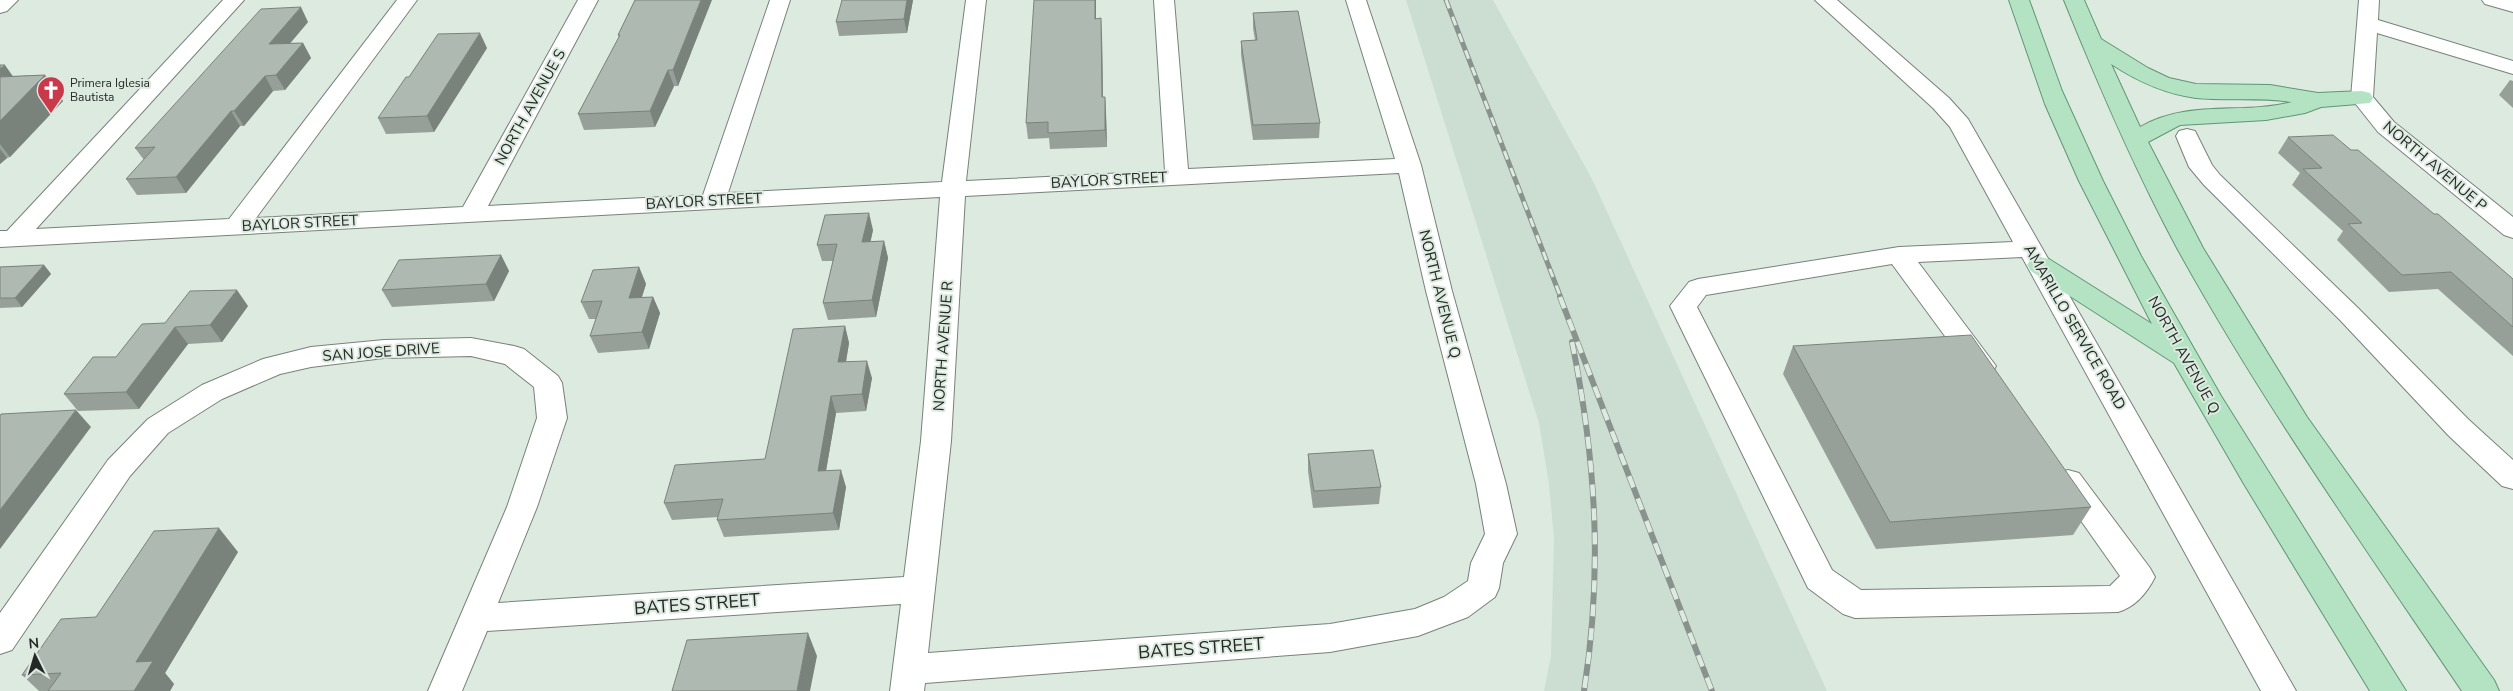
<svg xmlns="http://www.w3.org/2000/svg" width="2513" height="691" viewBox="0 0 2513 691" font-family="'Nunito Sans',sans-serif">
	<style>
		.built { fill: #ccded1 }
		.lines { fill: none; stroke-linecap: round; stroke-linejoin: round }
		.minor-casing { stroke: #77827a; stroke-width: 2 }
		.major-casing { stroke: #619672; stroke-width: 2 }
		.minor { fill: #fff; fill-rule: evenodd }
		.major { fill: #b3e3c3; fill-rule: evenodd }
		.rail-far1-casing { stroke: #89928c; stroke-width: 5 }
		.rail-casing { stroke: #89928c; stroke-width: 6 }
		.rail-far1 { stroke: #ddeae0; stroke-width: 3; stroke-dasharray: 9; stroke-linecap: butt }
		.rail { stroke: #ddeae0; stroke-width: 4.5; stroke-dasharray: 12; stroke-linecap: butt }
		.wall { fill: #96a098 }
		.shaded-wall { fill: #7a827c }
		.building { fill: #aebab1; stroke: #7a827c }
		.labels { text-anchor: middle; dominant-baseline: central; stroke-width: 4; stroke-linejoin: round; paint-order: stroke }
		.far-poi-label { font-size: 12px; fill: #252926; stroke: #ddeae0; text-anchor: start }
		.street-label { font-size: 15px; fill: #252926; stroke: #ddeae0 }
		.near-street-label { font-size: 18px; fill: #252926; stroke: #ddeae0 }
	</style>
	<rect width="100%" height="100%" fill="#ddeae0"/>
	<polygon class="built" points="1406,0 1493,0 1592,179 1827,691 1544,691 1551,656 1554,539 1549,484 1539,423"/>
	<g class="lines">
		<g class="minor-casing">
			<g id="minor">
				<polygon points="0,0 18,0 7,11 0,13"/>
				<path d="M 223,0 L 244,0 L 36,229 L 229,219 L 397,0 L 417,0 L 256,218 L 463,207 L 578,0 L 598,0 L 488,206 L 703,195 L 770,0 L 790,0 L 728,193 L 942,182 L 966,0 L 986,0 L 966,181 L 1165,171 L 1154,0 L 1174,0 L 1188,169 L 1395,159 L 1346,0 L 1366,0 L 1421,165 L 1452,291 L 1506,484 L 1517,534 L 1503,563 L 1499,588 L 1495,597 L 1468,617 L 1418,636 L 1330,652 L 925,683 L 924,691 L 890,691 L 901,604 L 487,631 L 462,691 L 428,691 L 507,507 L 537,418 L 534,387 L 505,364 L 471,356 L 384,358 L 311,367 L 280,374 L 222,399 L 168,433 L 130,476 L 12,650 L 0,654 L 0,613 L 108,460 L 148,419 L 202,385 L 263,359 L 311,347 L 384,340 L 471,338 L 514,346 L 524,349 L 558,376 L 562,383 L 567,418 L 537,507 L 498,603 L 904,577 L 921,441 L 940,197 L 0,247 L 0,231 L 7,231 ZM 1399,173 L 1426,291 L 1476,484 L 1485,534 L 1471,563 L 1468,581 L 1444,597 L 1415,609 L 1330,624 L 928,653 L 951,441 L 965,196 Z"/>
				<path d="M 1815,0 L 1837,0 L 1949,98 L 1968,119 L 2296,691 L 2261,691 L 2022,257 L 1918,262 L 1996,366 L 1992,373 L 1982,376 L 1972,373 L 1892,264 L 1706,295 L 1697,307 L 1832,570 L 1861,590 L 2110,586 L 2120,576 L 2053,481 L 2057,473 L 2068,470 L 2079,473 L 2150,568 L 2155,577 C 2147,593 2135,607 2118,612 L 1855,618 L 1843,614 L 1808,588 L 1670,306 L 1689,282 L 1698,279 L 1899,247 L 2013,242 L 1950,127 L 1933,108 Z"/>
				<polygon points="2359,0 2379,0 2378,20 2513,61 2513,74 2377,33 2373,97 2394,122 2513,217 2513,238 2504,235 2378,132 2351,98"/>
				<polygon points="2482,0 2513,0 2513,12 2485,4"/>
				<polygon points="2187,129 2195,131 2212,165 2220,175 2358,308 2469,420 2513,460 2513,489 2502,486 2449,436 2340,320 2204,185 2189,167 2176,136 2179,131"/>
			</g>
		</g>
		<g class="major-casing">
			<g id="major">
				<polygon points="2009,0 2029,0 2062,91 2103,181 2141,256 2221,396 2406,691 2370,691 2244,484 2174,363 2031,271 2027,265 2031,259 2040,257 2049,259 2152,324 2079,181 2045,104"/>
				<path d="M 2064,0 L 2084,0 L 2101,39 L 2148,68 L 2169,78 L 2196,84 L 2270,85 L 2318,93 L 2362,91 L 2370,93 L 2373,98 L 2370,103 L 2321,107 L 2305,113 L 2266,120 L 2180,125 L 2148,142 L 2203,248 L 2307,417 L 2494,680 L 2499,691 L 2462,691 C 2364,546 2262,402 2177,248 C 2134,168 2098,84 2064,0 ZM 2111,64 C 2137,81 2165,94 2196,98 C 2229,101 2260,97 2292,102 C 2241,115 2188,99 2140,127 Z"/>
			</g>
		</g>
		<use href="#minor" class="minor"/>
		<use href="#major" class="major"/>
		<g class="rail-far1-casing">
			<polyline id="rail-far1" points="1446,0 1561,298"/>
		</g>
		<g class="rail-casing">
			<g id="rail">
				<polyline points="1560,297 1712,691"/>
				<path d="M 1572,342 C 1596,461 1603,570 1584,691"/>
			</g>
		</g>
		<use href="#rail-far1" class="rail-far1"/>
		<use href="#rail" class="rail"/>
	</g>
	<g class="wall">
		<polygon points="635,0 691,53 678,86 674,86 655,127 584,130 578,114 619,38 618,35"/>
		<polygon points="913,0 907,33 839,36 836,22"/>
		<polygon points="1096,0 1096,19 1102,34 1103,97 1105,97 1106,113 1107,147 1050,149 1049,138 1028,139 1026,123"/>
		<polygon points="1253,13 1320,123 1319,138 1253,140 1241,55 1241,41 1255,40 1253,28"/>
		<polygon points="308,22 290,43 303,43 311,58 285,90 273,91 244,126 240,126 186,193 137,195 126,179 144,160 135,148"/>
		<polygon points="487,48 434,132 386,134 378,118"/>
		<polygon points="0,65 13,76 45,75 63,101 10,157 7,158 0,164"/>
		<polygon points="2510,80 2513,81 2513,108 2499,95"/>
		<polygon points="2288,137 2351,150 2434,214 2513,279 2513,356 2438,289 2389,292 2337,240 2343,231 2292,185 2300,173 2278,153"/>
		<polygon points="873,230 870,242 884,241 888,258 876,317 828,320 823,303 833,261 822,261 817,245"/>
		<polygon points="501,255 509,271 494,301 392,307 382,290"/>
		<polygon points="44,265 51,274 22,307 0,308 0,267"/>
		<polygon points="639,267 646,284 642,297 653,297 660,313 649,349 598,353 590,336 596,319 589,319 581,302"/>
		<polygon points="248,306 222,342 188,344 139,409 78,411 64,394 116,357 165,323"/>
		<polygon points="845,326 849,343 846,362 872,378 866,411 836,413 826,471 846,487 839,530 724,537 717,520 718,517 672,520 664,503 765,459"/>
		<polygon points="1793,346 2091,507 2073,535 1876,549 1783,374"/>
		<polygon points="1308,454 1381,487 1379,504 1313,508 1308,471"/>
		<polygon points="238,552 165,673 174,684 170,691 39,691 22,675 96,617"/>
	</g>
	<g class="shaded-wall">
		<polygon points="701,0 712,0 691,53 678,86 673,70"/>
		<polygon points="907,0 913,0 907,33 904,19"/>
		<polygon points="1095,0 1096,0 1096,34 1095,19"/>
		<polygon points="301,7 308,22 277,59 269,44"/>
		<polygon points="1101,18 1102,34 1103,113 1102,97"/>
		<polygon points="480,33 487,48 434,132 427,116"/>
		<polygon points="303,43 311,58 285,90 276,75"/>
		<polygon points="5,65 23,91 0,89 0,69"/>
		<polygon points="668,70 674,86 655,127 650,111"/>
		<polygon points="45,75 63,101 10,157 0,144 0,121"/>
		<polygon points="265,76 273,91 244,126 234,111"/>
		<polygon points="1105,97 1106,113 1107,147 1105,130"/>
		<polygon points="231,111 240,126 186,193 176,177"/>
		<polygon points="0,149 7,158 0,164"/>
		<polygon points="869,213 873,230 867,259 862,242"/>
		<polygon points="884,241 888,258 876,317 872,300"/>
		<polygon points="501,255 509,271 494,301 486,284"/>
		<polygon points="44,265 51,274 22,307 15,298"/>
		<polygon points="639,267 646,284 636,315 629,298"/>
		<polygon points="237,290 248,306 222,342 210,325"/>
		<polygon points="653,297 660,313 649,349 642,332"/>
		<polygon points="845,326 849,343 843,379 838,362"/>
		<polygon points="175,327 188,344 139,409 126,392"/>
		<polygon points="867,361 872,378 866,411 862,394"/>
		<polygon points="831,396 836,413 823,488 818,471"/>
		<polygon points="76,410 91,427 0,549 0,510"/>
		<polygon points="841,470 846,487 839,530 833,513"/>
		<polygon points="219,528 238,552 165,673 174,684 170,691 134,691 136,662"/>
		<polygon points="808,633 817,656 810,691 797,691"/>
	</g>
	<g class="building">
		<polygon points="635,0 701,0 673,70 668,70 650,111 578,114 620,35 618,35"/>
		<polygon points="842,0 907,0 904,19 836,22"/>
		<polygon points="1034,0 1095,0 1095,19 1101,18 1102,97 1105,97 1105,130 1048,133 1048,122 1026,123"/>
		<polygon points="301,7 269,44 303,43 276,75 265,76 234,111 231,111 176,177 126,179 155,147 135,148 261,9"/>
		<polygon points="1298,11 1320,123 1253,125 1241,41 1257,40 1253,13"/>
		<polygon points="480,33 427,116 378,118 406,77 409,77 438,34"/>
		<polygon points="0,65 5,65 0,69"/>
		<polygon points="45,75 0,121 0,77"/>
		<polygon points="2333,135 2351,150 2358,150 2434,214 2438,214 2513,279 2513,327 2451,272 2402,275 2348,224 2362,223 2303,169 2322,168 2288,137"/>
		<polygon points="869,213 862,242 884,241 872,300 823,303 837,244 817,245 825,215"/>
		<polygon points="501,255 486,284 382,290 399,260"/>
		<polygon points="44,265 15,298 0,298 0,267"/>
		<polygon points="639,267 629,298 653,297 642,332 590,336 602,301 581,302 593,270"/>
		<polygon points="237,290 210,325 175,327 126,392 64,394 93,357 116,357 142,324 165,323 190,291"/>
		<polygon points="845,326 838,362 867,361 862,394 831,396 818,471 841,470 833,513 717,520 723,499 664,503 675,465 765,459 793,329"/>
		<polygon points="1971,335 2091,507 1890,522 1793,346"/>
		<polygon points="76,410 0,510 0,416 1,414"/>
		<polygon points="1373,450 1381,487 1314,491 1308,454"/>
		<polygon points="219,528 136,662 153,661 134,691 48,691 61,673 22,675 61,619 96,617 154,531"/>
		<polygon points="808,633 797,691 672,691 687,640"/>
	</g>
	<defs>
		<g id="church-pin" transform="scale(1.4375)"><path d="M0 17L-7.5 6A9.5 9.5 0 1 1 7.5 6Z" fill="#c93949" stroke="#ddeae0"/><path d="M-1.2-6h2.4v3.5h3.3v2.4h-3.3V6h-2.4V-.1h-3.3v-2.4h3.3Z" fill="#fff"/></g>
	</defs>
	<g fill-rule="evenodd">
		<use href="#church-pin" x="51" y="90"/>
	</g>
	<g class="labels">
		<g class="far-poi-label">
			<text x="70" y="83">Primera Iglesia<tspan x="70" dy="14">Bautista</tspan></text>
		</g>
		<g class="street-label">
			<text transform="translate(530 107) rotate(-61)">NORTH AVENUE S</text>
			<text transform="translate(2435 166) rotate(40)">NORTH AVENUE P</text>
			<text transform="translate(1109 180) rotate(-3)">BAYLOR STREET</text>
			<text transform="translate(704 201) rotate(-3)">BAYLOR STREET</text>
			<text transform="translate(300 223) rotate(-3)">BAYLOR STREET</text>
			<text transform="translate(1440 294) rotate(76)">NORTH AVENUE Q</text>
			<text transform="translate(2075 327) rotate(60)">AMARILLO SERVICE ROAD</text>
			<text transform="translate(943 346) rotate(-86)">NORTH AVENUE R</text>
			<text transform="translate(381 352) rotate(-4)">SAN JOSE DRIVE</text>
			<text transform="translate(2184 355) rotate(61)">NORTH AVENUE Q</text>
		</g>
		<g class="near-street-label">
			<text transform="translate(697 604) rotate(-4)">BATES STREET</text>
			<text transform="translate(1201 648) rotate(-4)">BATES STREET</text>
		</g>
	</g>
	<g transform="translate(35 656) rotate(355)" stroke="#ddeae0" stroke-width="4" paint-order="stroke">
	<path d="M0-4L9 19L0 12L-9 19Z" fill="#252926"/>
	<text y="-8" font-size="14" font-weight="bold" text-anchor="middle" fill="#252926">N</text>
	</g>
</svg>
